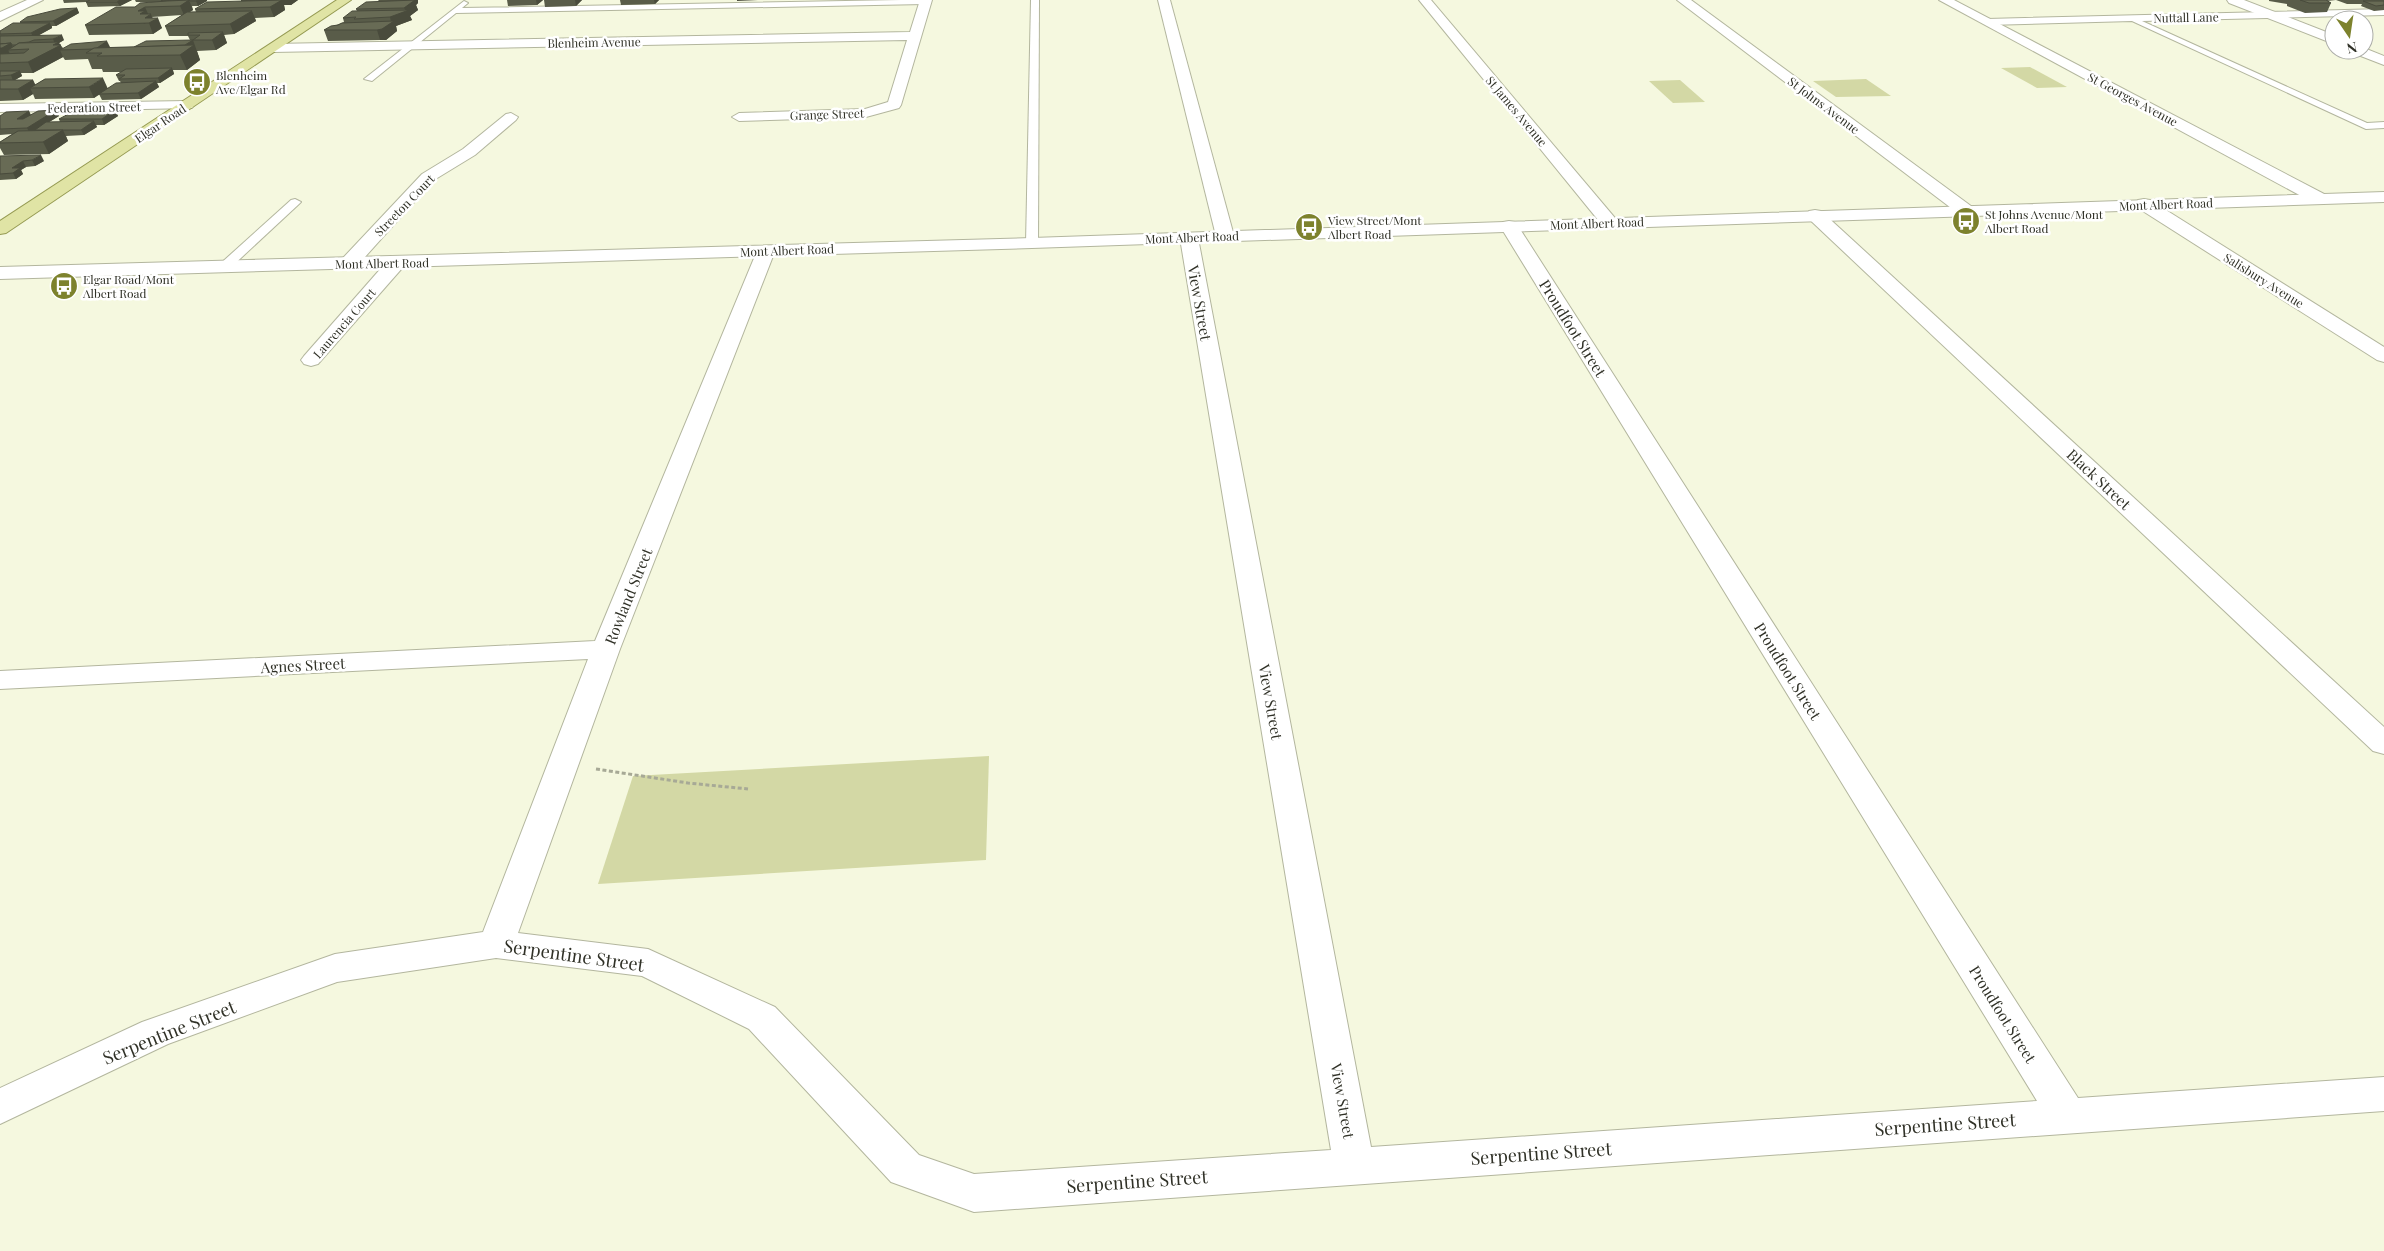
<svg xmlns="http://www.w3.org/2000/svg" width="2384" height="1251" viewBox="0 0 2384 1251" font-family="'Playfair Display',serif">
	<style>
		.green { fill: #d3d8a5 }
		.lines { fill: none; stroke-linecap: round; stroke-linejoin: round }
		.lane-casing { stroke: #b3b69e; stroke-width: 2 }
		.street-casing { stroke: #b3b69e; stroke-width: 2 }
		.secondary-casing { stroke: #b3b69e; stroke-width: 2 }
		.primary-casing { stroke: #959a52; stroke-width: 2 }
		.path { stroke: #a7a996; stroke-width: 3; stroke-dasharray: 4 2.5; stroke-linecap: butt }
		.lane { fill: #fff; fill-rule: evenodd }
		.street { fill: #fff; fill-rule: evenodd }
		.secondary { fill: #fff; fill-rule: evenodd }
		.primary { fill: #e0e4a5; fill-rule: evenodd }
		.wall { fill: #595c49; fill-rule: evenodd }
		.shaded-wall { fill: #494b3c }
		.building { fill: #686b55; stroke: #494b3c }
		.labels { text-anchor: middle; dominant-baseline: central; stroke-width: 5; stroke-linejoin: round; paint-order: stroke }
		.far-street-label { font-size: 12px; fill: #303127; stroke: #fff }
		.far-poi-label { font-size: 12px; fill: #303127; stroke: #fff; text-anchor: start }
		.street-label { font-size: 15px; fill: #303127; stroke: #fff }
		.near-street-label { font-size: 18px; fill: #303127; stroke: #fff }
	</style>
	<rect width="100%" height="100%" fill="#f5f8df"/>
	<g class="green">
		<polygon points="2030,67 2067,87 2037,88 2001,68"/>
		<polygon points="1866,79 1891,96 1836,97 1813,81"/>
		<polygon points="1680,80 1705,102 1673,103 1649,81"/>
		<polygon points="989,756 986,860 598,884 633,776"/>
	</g>
	<g class="lines">
		<g class="lane-casing">
			<g id="lane">
				<polygon points="901,0 927,0 929,2 925,4 456,13 372,81 364,79 464,1 468,3 462,8"/>
				<polygon points="1031,0 1039,0 1038,243 1032,247 1026,243"/>
				<polygon points="2384,9 2384,15 2142,21 2367,123 2384,122 2384,128 2366,129 2132,21 1987,25 1983,22 1987,19"/>
				<polygon points="295,199 301,202 299,204 228,270 220,270 218,267 220,264 291,200"/>
			</g>
		</g>
		<g class="street-casing">
			<g id="street">
				<polygon points="27,0 43,0 0,21 0,12"/>
				<polygon points="920,0 932,0 901,105 899,108 866,117 739,121 732,117 739,113 865,109 888,102 907,40 273,52 266,48 273,44 910,32"/>
				<polygon points="1158,0 1170,0 1234,236 1231,240 1219,240 1216,236"/>
				<polygon points="1419,0 1431,0 1615,218 1618,222 1615,226 1603,226"/>
				<polygon points="1677,0 1691,0 1971,206 1974,210 1971,214 1959,214"/>
				<polygon points="1939,0 1954,0 2326,195 2328,199 2326,203 2314,203"/>
				<polygon points="2227,0 2244,0 2334,35 2334,44 2229,3"/>
				<polygon points="2364,48 2384,56 2384,65 2353,53 2351,50 2364,50"/>
				<polygon points="187,101 192,102 194,105 192,108 0,112 0,104"/>
				<polygon points="511,113 518,117 516,120 475,155 434,180 356,267 342,267 340,263 342,259 422,174 463,149 506,114"/>
				<polygon points="2144,199 2150,200 2384,347 2384,362 2377,360 2138,208 2135,204 2138,200"/>
				<polygon points="1815,210 1821,211 2384,727 2384,754 2373,751 1809,219 1806,215 1809,211"/>
				<polygon points="1509,221 1515,222 1518,226 2078,1098 2384,1077 2384,1111 974,1212 891,1182 749,1029 642,976 496,958 337,982 168,1044 0,1124 0,1088 142,1022 335,954 483,932 588,659 0,689 0,671 595,641 757,251 760,247 772,247 775,251 620,649 518,933 648,949 775,1007 919,1155 974,1174 1331,1150 1180,238 1183,234 1195,234 1198,238 1371,1147 2037,1101 1500,226 1503,222"/>
				<polygon points="397,256 404,258 406,262 404,266 318,364 311,366 304,364 301,360 304,356 390,258"/>
			</g>
		</g>
		<g class="secondary-casing">
			<polygon id="secondary" points="2384,192 2384,202 1032,248 0,279 0,267 1032,238"/>
		</g>
		<g class="primary-casing">
			<polygon id="primary" points="337,0 351,0 6,233 0,234 0,221"/>
		</g>
		<polyline class="path" points="596,769 688,783 748,789"/>
		<use href="#lane" class="lane"/>
		<use href="#street" class="street"/>
		<use href="#secondary" class="secondary"/>
		<use href="#primary" class="primary"/>
	</g>
	<g class="wall">
		<polygon points="63,0 132,0 120,6 88,7 86,2 64,3"/>
		<path d="M 135,0 L 207,0 L 207,1 L 198,6 L 192,6 L 193,10 L 190,12 L 196,12 L 195,9 L 241,1 L 241,0 L 298,0 L 291,5 L 284,5 L 285,10 L 274,17 L 255,18 L 256,21 L 234,34 L 224,35 L 227,43 L 216,50 L 197,51 L 196,46 L 197,51 L 200,60 L 187,70 L 173,70 L 174,74 L 160,83 L 157,83 L 159,87 L 141,99 L 102,100 L 99,94 L 94,98 L 35,99 L 33,94 L 23,100 L 0,101 L 0,31 L 20,23 L 20,22 L 77,8 L 79,13 L 56,26 L 52,26 L 52,28 L 39,35 L 64,40 L 59,43 L 63,48 L 134,47 L 190,40 L 188,36 L 169,36 L 165,26 L 182,15 L 152,17 L 162,28 L 153,34 L 89,35 L 85,25 L 135,7 L 151,2 L 136,2 ZM 63,57 L 65,60 L 88,59 L 92,69 L 102,69 L 103,72 L 122,72 L 116,75 L 119,81 L 120,81 L 121,83 L 108,88 L 45,79 L 35,85 L 33,80 L 15,80 L 22,76 L 21,73 L 33,73 Z"/>
		<polygon points="507,0 543,0 537,5 508,6"/>
		<polygon points="544,0 582,0 576,6 545,7"/>
		<polygon points="620,0 659,0 655,4 621,5"/>
		<polygon points="2269,0 2384,0 2384,10 2374,11 2361,6 2362,4 2347,4 2336,0 2327,1 2331,3 2327,12 2305,13 2287,6 2287,4 2269,1"/>
		<polygon points="418,1 418,3 416,5 418,10 410,16 412,20 396,26 397,31 386,40 380,40 328,41 324,30 344,22 343,18 357,11 356,9"/>
		<polygon points="115,110 118,116 104,125 96,125 97,127 84,135 66,136 68,141 49,154 4,155 0,148 0,142 12,134 0,135 0,116 29,111 31,115 59,116 49,122 60,122 59,119"/>
		<polygon points="0,156 44,161 35,166 26,167 21,170 23,174 16,179 0,180"/>
	</g>
	<g class="shaded-wall">
		<polygon points="120,0 132,0 120,6 117,2"/>
		<polygon points="189,0 193,10 184,15 180,6"/>
		<polygon points="198,0 207,0 207,1 198,6 196,1"/>
		<polygon points="282,0 298,0 291,5 284,5 285,10 274,17 270,7"/>
		<polygon points="413,0 418,0 418,3 416,5 418,10 410,16 412,20 396,26 397,31 386,40 380,40 377,30 391,22 390,17 406,11 404,8"/>
		<polygon points="536,0 543,0 537,5"/>
		<polygon points="575,0 582,0 576,6"/>
		<polygon points="654,0 659,0 655,4"/>
		<polygon points="737,0 758,0 737,1"/>
		<polygon points="145,7 149,16 151,14 153,21 158,18 162,28 153,34 149,23 146,23 144,24 138,11"/>
		<polygon points="77,8 79,13 56,26 53,21"/>
		<polygon points="252,11 256,21 234,34 230,24"/>
		<polygon points="50,23 52,28 34,38 31,33"/>
		<polygon points="223,32 227,43 216,50 212,40"/>
		<polygon points="62,35 64,40 59,43 63,50 60,50 63,57 33,73 28,62 55,44 53,39"/>
		<polygon points="193,40 200,60 187,70 180,55 184,46"/>
		<polygon points="107,41 112,51 102,53 95,48"/>
		<polygon points="11,43 14,50 8,50 11,56 0,59 0,48"/>
		<polygon points="172,68 174,74 160,83 158,78"/>
		<polygon points="20,71 22,76 13,81 11,75"/>
		<polygon points="103,78 108,89 94,98 89,87"/>
		<polygon points="33,80 37,88 30,88 33,94 23,100 18,89"/>
		<polygon points="156,81 159,87 141,99 138,93"/>
		<polygon points="56,110 59,116 30,134 27,128"/>
		<polygon points="115,110 118,116 104,125 102,119"/>
		<polygon points="29,111 31,117 20,124 17,119"/>
		<polygon points="94,121 97,127 84,135 81,130"/>
		<polygon points="63,130 68,141 49,154 43,142"/>
		<polygon points="41,155 44,161 35,166 32,160"/>
		<polygon points="23,161 26,167 21,170 23,174 16,179 13,173 12,168"/>
	</g>
	<g class="building">
		<polygon points="90,0 120,0 117,2 86,2"/>
		<polygon points="163,0 198,0 196,1 190,1 189,0 161,1"/>
		<polygon points="189,0 180,6 145,7 138,11 145,11 140,14 151,14 145,18 158,18 149,23 85,25 116,7 135,7 140,3 167,1"/>
		<polygon points="242,0 277,0 241,1"/>
		<polygon points="282,0 270,7 195,9 207,2"/>
		<polygon points="380,0 415,0 377,2"/>
		<polygon points="415,0 404,8 356,9 366,2"/>
		<polygon points="2300,0 2326,0 2331,3 2309,3"/>
		<polygon points="2363,1 2384,1 2384,5 2376,6"/>
		<polygon points="77,8 53,21 20,22 27,17 60,9"/>
		<polygon points="409,10 390,17 354,19 356,17 343,18 352,11"/>
		<polygon points="252,11 230,24 165,26 187,12"/>
		<polygon points="394,21 382,29 377,30 324,30 331,26 338,25 342,23"/>
		<polygon points="13,23 50,23 31,33 0,34 0,31"/>
		<polygon points="223,32 212,40 193,40 200,35 188,35 188,33"/>
		<polygon points="62,35 53,39 34,40 29,42 19,43 16,45 12,45 11,43 0,44 0,36"/>
		<polygon points="193,40 185,45 134,47 146,41"/>
		<polygon points="107,41 97,48 93,49 60,50 71,44"/>
		<polygon points="59,42 53,45 61,45 28,62 0,63 0,54 24,53 29,49 8,50 19,43"/>
		<polygon points="11,43 2,48 0,48 0,44"/>
		<polygon points="194,45 180,55 97,56 102,53 86,53 94,48"/>
		<polygon points="172,68 158,78 119,79 125,75 116,75 126,69"/>
		<polygon points="0,71 20,71 11,75 0,76"/>
		<polygon points="103,78 89,87 30,88 45,79"/>
		<polygon points="0,80 33,80 18,89 0,89"/>
		<polygon points="156,81 138,93 99,94 116,83"/>
		<polygon points="56,110 27,128 0,129 0,116 6,112 29,111 17,119 23,119 38,111"/>
		<polygon points="115,110 102,119 59,119 74,111"/>
		<polygon points="94,121 81,130 35,130 46,122"/>
		<polygon points="63,130 43,142 0,143 0,142 18,131"/>
		<polygon points="41,155 32,160 23,161 12,168 20,168 13,173 0,174 0,156"/>
	</g>
	<defs>
		<g id="bus-disc" transform="scale(1.4375)"><circle r="9.5" fill="#7d822d" stroke="#fff"/><path d="M-5-6H5V4H4V6H2V4H-2V6H-4V4H-5ZM-3.5-4V0h7V-4ZM-3.5 1.2v1.5H-2V1.2ZM2 1.2v1.5H3.5V1.2Z" fill="#fff"/></g>
	</defs>
	<g fill-rule="evenodd">
		<use href="#bus-disc" x="197" y="82"/>
		<use href="#bus-disc" x="1966" y="221"/>
		<use href="#bus-disc" x="1309" y="227"/>
		<use href="#bus-disc" x="64" y="286"/>
	</g>
	<g class="labels">
		<g class="far-street-label">
			<text transform="translate(2186 17) rotate(-1)">Nuttall Lane</text>
			<text transform="translate(594 42) rotate(-1)">Blenheim Avenue</text>
			<text transform="translate(2133 99) rotate(28)">St Georges Avenue</text>
			<text transform="translate(1824 105) rotate(37)">St Johns Avenue</text>
			<text transform="translate(94 107) rotate(-1)">Federation Street</text>
			<text transform="translate(1517 111) rotate(50)">St James Avenue</text>
			<text transform="translate(827 114) rotate(-2)">Grange Street</text>
			<text transform="translate(160 123) rotate(-34)">Elgar Road</text>
			<text transform="translate(2166 204) rotate(-2)">Mont Albert Road</text>
			<text transform="translate(404 205) rotate(-46)">Streeton Court</text>
			<text transform="translate(1597 223) rotate(-2)">Mont Albert Road</text>
			<text transform="translate(1192 237) rotate(-2)">Mont Albert Road</text>
			<text transform="translate(787 250) rotate(-2)">Mont Albert Road</text>
			<text transform="translate(382 263) rotate(-1)">Mont Albert Road</text>
			<text transform="translate(2264 280) rotate(32)">Salisbury Avenue</text>
			<text transform="translate(344 323) rotate(-49)">Laurencia Court</text>
		</g>
		<g class="far-poi-label">
			<text x="216" y="75">Blenheim<tspan x="216" dy="14">Ave/Elgar Rd</tspan></text>
			<text x="1985" y="214">St Johns Avenue/Mont<tspan x="1985" dy="14">Albert Road</tspan></text>
			<text x="1328" y="220">View Street/Mont<tspan x="1328" dy="14">Albert Road</tspan></text>
			<text x="83" y="279">Elgar Road/Mont<tspan x="83" dy="14">Albert Road</tspan></text>
		</g>
		<g class="street-label">
			<text transform="translate(1200 303) rotate(80)">View Street</text>
			<text transform="translate(1573 328) rotate(58)">Proudfoot Street</text>
			<text transform="translate(2099 479) rotate(43)">Black Street</text>
			<text transform="translate(628 596) rotate(-68)">Rowland Street</text>
			<text transform="translate(303 665) rotate(-3)">Agnes Street</text>
			<text transform="translate(1788 671) rotate(58)">Proudfoot Street</text>
			<text transform="translate(1271 702) rotate(80)">View Street</text>
			<text transform="translate(2003 1014) rotate(58)">Proudfoot Street</text>
			<text transform="translate(1343 1101) rotate(80)">View Street</text>
		</g>
		<g class="near-street-label">
			<text transform="translate(574 955) rotate(8)">Serpentine Street</text>
			<text transform="translate(169 1032) rotate(-22)">Serpentine Street</text>
			<text transform="translate(1945 1124) rotate(-4)">Serpentine Street</text>
			<text transform="translate(1541 1153) rotate(-4)">Serpentine Street</text>
			<text transform="translate(1137 1181) rotate(-4)">Serpentine Street</text>
		</g>
	</g>
	<g transform="translate(2349 35) rotate(167)"><circle r="24" fill="#ffffff" stroke="#acada9"/>
	<path d="M0-4L9 19L0 12L-9 19Z" fill="#7d822d"/>
	<text y="-8" font-size="14" font-weight="bold" text-anchor="middle" fill="#303127">N</text>
	</g>
</svg>
